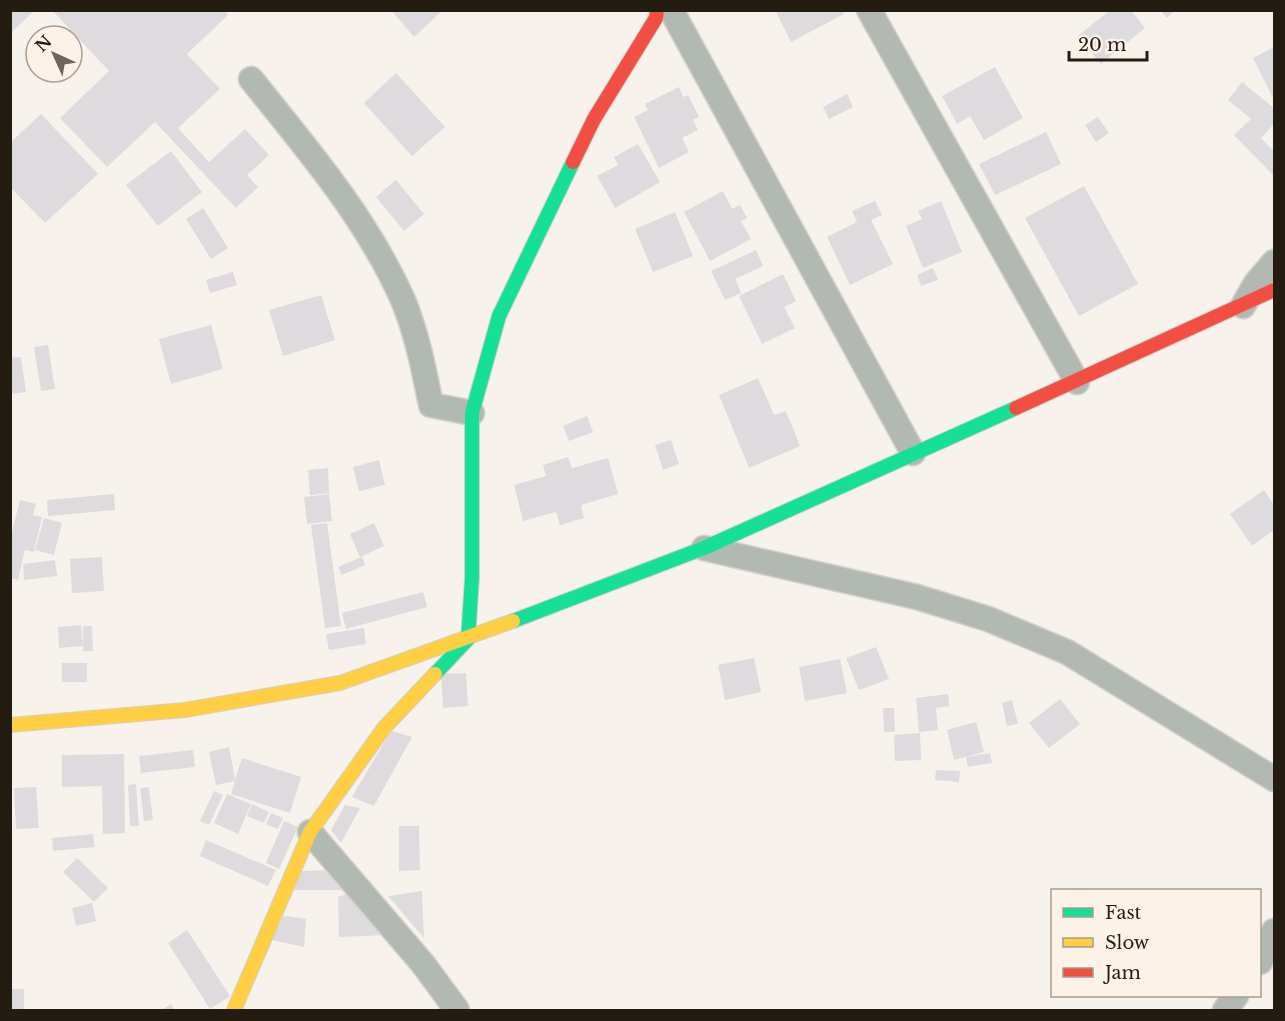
<svg xmlns="http://www.w3.org/2000/svg" width="1285" height="1021" viewBox="0 0 1285 1021" font-family="'Libre Baskerville',serif">
	<style>
		.building { fill: #dedbdf }
		.lines { fill: none; stroke-linecap: round; stroke-linejoin: round }
		.street-casing { stroke: #d5d0ca; stroke-width: 27 }
		.fast-casing { stroke: #d5d0ca; stroke-width: 16 }
		.slow-casing { stroke: #d5d0ca; stroke-width: 16 }
		.jam-casing { stroke: #d5d0ca; stroke-width: 16 }
		.street { stroke: #b1b9b2; stroke-width: 24 }
		.fast { stroke: #16e098; stroke-width: 14 }
		.slow { stroke: #ffcf43; stroke-width: 14 }
		.jam { stroke: #f24e42; stroke-width: 14 }
	</style>
	<rect width="100%" height="100%" fill="#f8f2ec"/>
	<g class="building">
		<polygon points="10,10 35,10 10,34"/>
		<polygon points="52,10 224,10 228,15 187,54 220,89 178,128 209,162 245,129 269,155 247,175 258,187 236,208 155,122 107,167 60,118 109,71"/>
		<polygon points="391,10 443,10 414,37"/>
		<polygon points="775,10 842,10 844,14 791,42"/>
		<polygon points="1110,10 1131,10 1145,28 1101,64 1078,36"/>
		<polygon points="1160,10 1175,10 1167,18"/>
		<polygon points="1274,47 1274,100 1253,58"/>
		<polygon points="995,67 1023,118 984,140 970,116 957,124 942,96"/>
		<polygon points="396,73 445,127 412,156 364,103"/>
		<polygon points="1242,82 1274,108 1274,124 1261,138 1274,152 1274,176 1234,135 1251,119 1228,100"/>
		<polygon points="679,87 683,97 688,95 699,117 693,120 698,130 682,138 689,152 659,168 634,117 648,110 645,104"/>
		<polygon points="847,94 853,107 829,119 823,107"/>
		<polygon points="41,114 98,174 45,223 10,187 10,143"/>
		<polygon points="1098,117 1109,133 1096,142 1085,125"/>
		<polygon points="1046,132 1061,164 995,195 979,164"/>
		<polygon points="638,144 660,182 615,208 597,176 618,165 614,157"/>
		<polygon points="171,151 202,192 158,226 126,185"/>
		<polygon points="396,180 424,214 404,231 376,197"/>
		<polygon points="1084,186 1138,284 1079,316 1025,218"/>
		<polygon points="723,191 732,209 740,205 747,218 741,221 751,239 710,261 684,212"/>
		<polygon points="875,201 882,215 871,220 893,264 850,285 827,237 857,222 852,211"/>
		<polygon points="941,201 962,252 923,268 906,226 922,219 918,211"/>
		<polygon points="203,208 228,248 211,259 186,219"/>
		<polygon points="675,212 693,256 653,272 635,229"/>
		<polygon points="756,250 763,266 735,279 741,293 725,300 711,271"/>
		<polygon points="933,268 938,280 921,286 917,275"/>
		<polygon points="233,272 237,285 210,293 206,280"/>
		<polygon points="783,274 796,301 784,307 795,328 762,344 739,296"/>
		<polygon points="321,295 335,340 283,356 269,310"/>
		<polygon points="211,325 223,369 171,384 159,339"/>
		<polygon points="48,345 55,389 41,391 34,347"/>
		<polygon points="21,357 26,392 10,394 10,358"/>
		<polygon points="758,378 774,415 786,411 800,446 749,468 719,395"/>
		<polygon points="587,416 593,432 569,441 563,426"/>
		<polygon points="671,440 679,464 663,470 655,445"/>
		<polygon points="568,457 572,468 608,458 618,494 581,505 584,518 560,525 556,512 523,521 514,485 546,476 543,465"/>
		<polygon points="379,460 385,485 359,491 353,467"/>
		<polygon points="328,468 329,493 310,495 308,470"/>
		<polygon points="1264,490 1274,505 1274,530 1252,546 1230,514"/>
		<polygon points="114,494 115,510 48,516 47,500"/>
		<polygon points="329,494 332,521 307,524 304,497"/>
		<polygon points="20,500 36,504 33,515 42,517 34,552 25,550 18,580 10,578 10,540"/>
		<polygon points="44,518 62,523 54,555 35,550"/>
		<polygon points="327,523 341,626 325,628 311,525"/>
		<polygon points="374,523 384,546 360,557 350,534"/>
		<polygon points="102,557 104,591 72,593 70,559"/>
		<polygon points="362,557 365,565 342,575 338,567"/>
		<polygon points="55,560 57,576 24,580 23,564"/>
		<polygon points="423,592 427,607 346,629 342,613"/>
		<polygon points="81,625 83,646 59,648 58,627"/>
		<polygon points="83,626 92,626 93,651 83,651"/>
		<polygon points="364,628 366,644 329,650 326,634"/>
		<polygon points="876,647 889,679 859,690 846,658"/>
		<polygon points="754,658 761,692 725,700 718,665"/>
		<polygon points="840,659 847,693 805,701 799,667"/>
		<rect x="62" y="663" width="25" height="19"/>
		<polygon points="466,673 468,706 443,708 441,674"/>
		<polygon points="948,694 949,706 936,708 938,730 919,732 916,698"/>
		<polygon points="1060,699 1080,724 1049,748 1029,723"/>
		<polygon points="1012,700 1018,724 1007,726 1002,703"/>
		<polygon points="883,708 894,708 895,732 884,732"/>
		<polygon points="976,722 984,752 954,760 947,730"/>
		<polygon points="391,731 412,737 374,806 352,797"/>
		<polygon points="920,733 921,760 895,761 894,735"/>
		<polygon points="229,747 235,779 242,758 301,777 290,813 231,794 235,781 216,785 209,752"/>
		<polygon points="193,750 195,767 141,773 139,756"/>
		<polygon points="990,753 992,763 968,767 966,757"/>
		<polygon points="124,754 125,833 103,834 102,786 62,787 62,755"/>
		<polygon points="936,770 960,771 959,782 935,780"/>
		<polygon points="136,784 139,826 130,826 128,785"/>
		<polygon points="36,787 39,828 16,829 14,788"/>
		<polygon points="149,787 153,820 144,821 140,788"/>
		<polygon points="214,791 223,795 209,825 200,821"/>
		<polygon points="227,794 251,804 238,834 214,823"/>
		<polygon points="252,804 269,812 264,823 247,816"/>
		<polygon points="345,805 360,808 341,843 331,830"/>
		<polygon points="271,813 283,818 278,829 266,824"/>
		<polygon points="284,821 298,827 279,869 266,863"/>
		<polygon points="399,826 419,826 420,870 399,871"/>
		<polygon points="93,834 95,847 53,851 52,838"/>
		<polygon points="206,840 276,870 268,886 200,856"/>
		<polygon points="77,858 108,888 94,902 63,872"/>
		<polygon points="337,870 341,890 294,890 301,871"/>
		<polygon points="422,891 424,938 388,896"/>
		<polygon points="351,893 386,935 339,937 338,897"/>
		<polygon points="92,903 96,921 76,926 72,908"/>
		<polygon points="278,915 306,919 304,947 272,940"/>
		<polygon points="187,930 230,996 210,1009 168,943"/>
		<rect x="10" y="989" width="14" height="21"/>
		<polygon points="171,1004 175,1010 162,1010"/>
	</g>
	<g class="lines">
		<g class="street-casing">
			<g id="street">
				<polyline points="869,10 1077,382"/>
				<polyline points="675,17 913,453"/>
				<path d="M 251,79 C 307,149 366,217 403,300 C 417,334 424,370 431,405 L 472,413"/>
				<polyline points="1243,306 1256,283 1274,262"/>
				<polyline points="704,548 917,597 988,619 1067,652 1274,779"/>
				<polyline points="310,832 423,964 457,1010"/>
				<polyline points="1260,962 1274,931"/>
				<polyline points="1225,1010 1236,996"/>
			</g>
		</g>
		<g class="fast-casing">
			<g id="fast">
				<polyline points="513,621 704,548 1016,408"/>
				<polyline points="435,674 468,639 472,578 472,413 499,316 573,162"/>
			</g>
		</g>
		<g class="slow-casing">
			<g id="slow">
				<polyline points="10,725 185,710 340,683 513,621"/>
				<polyline points="234,1010 310,832 384,728 435,674"/>
			</g>
		</g>
		<g class="jam-casing">
			<g id="jam">
				<polyline points="573,162 594,119 656,18 657,10"/>
				<polyline points="1016,408 1274,290"/>
			</g>
		</g>
		<use href="#street" class="street"/>
		<use href="#fast" class="fast"/>
		<use href="#slow" class="slow"/>
		<use href="#jam" class="jam"/>
	</g>
	<rect width="1285" height="1021" fill="none" stroke="#241b11" stroke-width="24"/>
	<rect x="1051" y="889" width="210" height="108" fill="#fdf2e7" stroke="#a69c91" stroke-width="1.5"/>
	<rect x="1063" y="908" width="30" height="9" fill="#16e098" stroke="#a69c91" stroke-width="1.5"/>
	<text x="1105" y="919" font-size="18" fill="#241b11">Fast</text>
	<rect x="1063" y="938" width="30" height="9" fill="#ffcf43" stroke="#a69c91" stroke-width="1.5"/>
	<text x="1105" y="949" font-size="18" fill="#241b11">Slow</text>
	<rect x="1063" y="968" width="30" height="9" fill="#f24e42" stroke="#a69c91" stroke-width="1.5"/>
	<text x="1105" y="979" font-size="18" fill="#241b11">Jam</text>
	<g transform="translate(54 54) rotate(315)"><circle r="28" fill="#fdf2e7" stroke="#a69c91" stroke-width="1.5"/>
	<path d="M0-4.5L10 22L0 15L-10 22Z" fill="#6e665e"/>
	<text y="-9" font-size="16" font-weight="bold" text-anchor="middle" fill="#241b11">N</text>
	</g>
	<path d="M1069 51v9h78v-9" fill="none" stroke="#241b11" stroke-width="3"/>
	<text x="1078" y="51" font-size="18" fill="#241b11" stroke="#fdf2e7" stroke-width="4.5" paint-order="stroke">20 m</text>
</svg>
